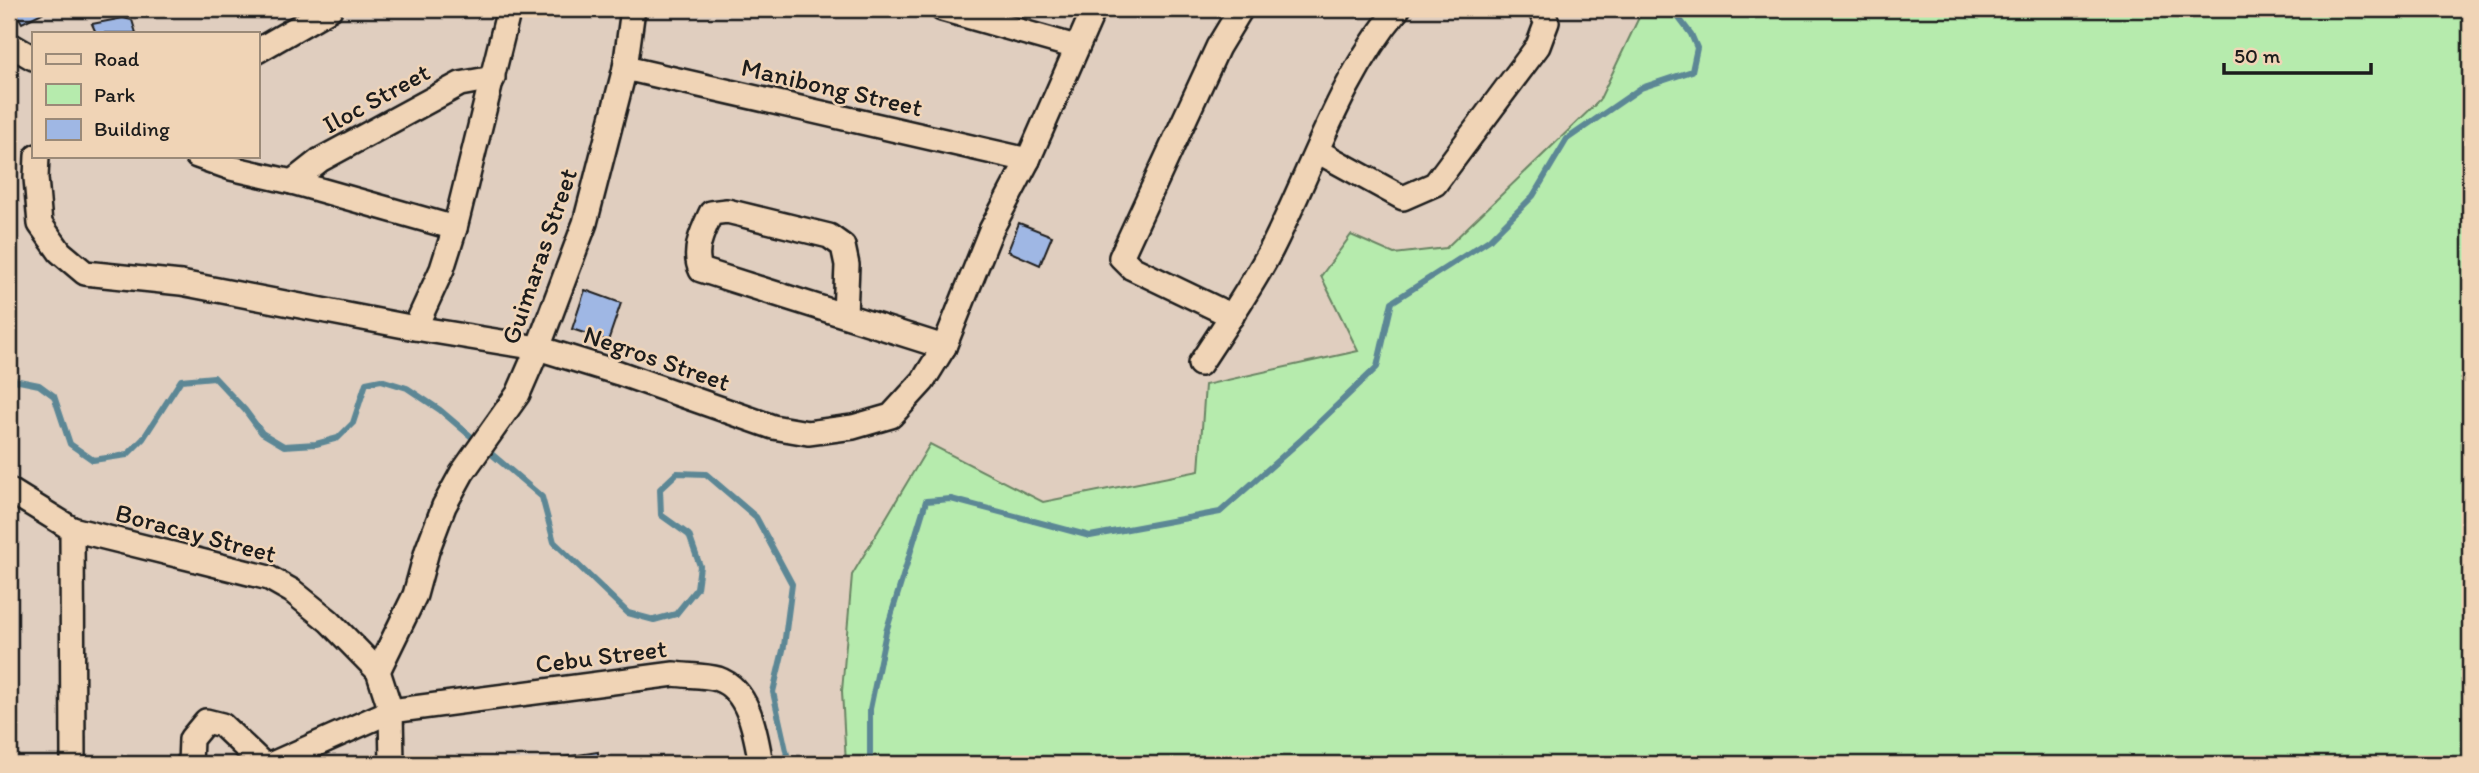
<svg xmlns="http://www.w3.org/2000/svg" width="2479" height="773" viewBox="0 0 2479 773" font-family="Itim,sans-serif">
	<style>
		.green { fill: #b6ebad; stroke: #698464; stroke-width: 2 }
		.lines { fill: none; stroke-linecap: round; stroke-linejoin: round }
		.stream { stroke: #5b8795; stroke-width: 6 }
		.building { fill: #9fb7e4; stroke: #1c1c1c; stroke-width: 2 }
		.street-casing { stroke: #1c1c1c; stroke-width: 28 }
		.street { stroke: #f0d4b6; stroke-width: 23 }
		.labels { text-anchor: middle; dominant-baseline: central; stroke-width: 5; stroke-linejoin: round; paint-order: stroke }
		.street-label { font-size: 26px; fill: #1c1c1c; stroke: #f0d4b6 }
	</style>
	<rect width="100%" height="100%" fill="#e0cebf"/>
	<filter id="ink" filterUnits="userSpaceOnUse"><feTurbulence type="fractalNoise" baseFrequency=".0143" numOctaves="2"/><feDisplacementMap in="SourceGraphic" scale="14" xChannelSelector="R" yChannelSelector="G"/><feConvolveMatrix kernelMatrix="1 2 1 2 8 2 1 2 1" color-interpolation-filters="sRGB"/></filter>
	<g filter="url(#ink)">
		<polygon class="green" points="1643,9 2470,9 2470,764 846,764 842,691 852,575 930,444 1043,502 1199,471 1205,385 1358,351 1321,276 1351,235 1394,254 1446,248 1599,101"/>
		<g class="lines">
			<g class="stream">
				<polyline points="9,379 39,385 54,396 70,444 93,460 127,455 143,439 181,380 214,377 245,410 262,433 284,446 316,444 338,438 353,423 366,383 381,380 407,388 440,410 542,497 554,542 628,613 654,620 676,614 697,588 700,566 689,535 661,515 660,489 677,473 706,474 756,517 792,584 784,646 773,692 789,764"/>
				<polyline points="870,764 870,709 886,632 926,501 951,499 1090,536 1220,512 1302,439 1377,367 1392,302 1489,240 1533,196 1567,139 1641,88 1692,71 1697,48 1691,34 1672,9"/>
			</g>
		</g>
		<g class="building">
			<polygon points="14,9 50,9 22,23"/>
			<polygon points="123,18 132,20 136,33 96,33 92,24"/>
			<polygon points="1019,223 1052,236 1040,265 1008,251"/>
			<polygon points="585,290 621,303 608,341 572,329"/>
			<polygon points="598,752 599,764 566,764 565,757"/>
		</g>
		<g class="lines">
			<g class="street-casing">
				<g id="street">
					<polyline points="942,9 1076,47"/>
					<polyline points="9,44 33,58"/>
					<polyline points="257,51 330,9"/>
					<polyline points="625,68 1028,160"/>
					<polyline points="1317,151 1403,198 1435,184 1538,46 1547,22 1539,9"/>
					<polyline points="37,156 36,178 40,224 60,252 85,273 181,283 415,328 538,348 619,373 773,427 808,433 853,427 891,416 923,381 944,347 991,230 1028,160 1094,9"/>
					<polyline points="197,156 231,168 292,182 455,228"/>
					<polyline points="292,182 320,160 460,84 493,78"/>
					<path d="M 845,315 L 847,265 L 843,246 L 829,236 L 727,211 L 711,213 C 703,230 692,252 701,270 L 944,347"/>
					<polyline points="1232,316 1132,268 1121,257 1218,47 1241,9"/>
					<polyline points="415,328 442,269 455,228 509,9"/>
					<path d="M 1200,364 C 1224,327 1250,290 1271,250 C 1312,170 1339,79 1398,9"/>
					<polyline points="9,490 72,529 269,578 292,591 329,621 378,671 391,711 392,764"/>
					<polyline points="72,529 73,764"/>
					<polyline points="378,671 415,595 427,551 444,506 462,473 518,394 538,348 585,223 625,68 633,9"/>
					<polyline points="190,764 191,739 206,721 222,725 263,764"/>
					<path d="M 272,764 L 391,711 L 674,674 C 688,676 705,675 718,679 C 750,690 756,736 761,764"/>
				</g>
			</g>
			<use href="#street" class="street"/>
		</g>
	</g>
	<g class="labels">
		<g class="street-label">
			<text transform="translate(832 87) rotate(13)">Manibong Street</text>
			<text transform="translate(376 98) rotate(-29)">Iloc Street</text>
			<text transform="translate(539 256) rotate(-71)">Guimaras Street</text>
			<text transform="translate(657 358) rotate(19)">Negros Street</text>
			<text transform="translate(196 533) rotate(15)">Boracay Street</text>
			<text transform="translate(601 656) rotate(-7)">Cebu Street</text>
		</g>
	</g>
	<rect width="2479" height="773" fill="none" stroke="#f0d4b6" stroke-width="35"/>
	<rect x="18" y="18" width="2444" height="738" fill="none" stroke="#1c1c1c" stroke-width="2.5" filter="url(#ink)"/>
	<rect x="32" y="32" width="228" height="126" fill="#f0d4b6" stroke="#9b8a78" stroke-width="2"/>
	<rect x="46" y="54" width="35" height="10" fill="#f0d4b6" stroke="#9b8a78" stroke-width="2"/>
	<text x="94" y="66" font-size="21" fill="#1c1c1c">Road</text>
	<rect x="46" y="84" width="35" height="21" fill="#b6ebad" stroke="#9b8a78" stroke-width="2"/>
	<text x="94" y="102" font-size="21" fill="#1c1c1c">Park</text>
	<rect x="46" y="119" width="35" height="21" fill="#9fb7e4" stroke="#9b8a78" stroke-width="2"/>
	<text x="94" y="136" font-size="21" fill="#1c1c1c">Building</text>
	<path d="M2224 63v10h147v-10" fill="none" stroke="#1c1c1c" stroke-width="3.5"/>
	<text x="2234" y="63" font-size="21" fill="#1c1c1c" stroke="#f0d4b6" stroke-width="5" paint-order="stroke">50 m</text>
</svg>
